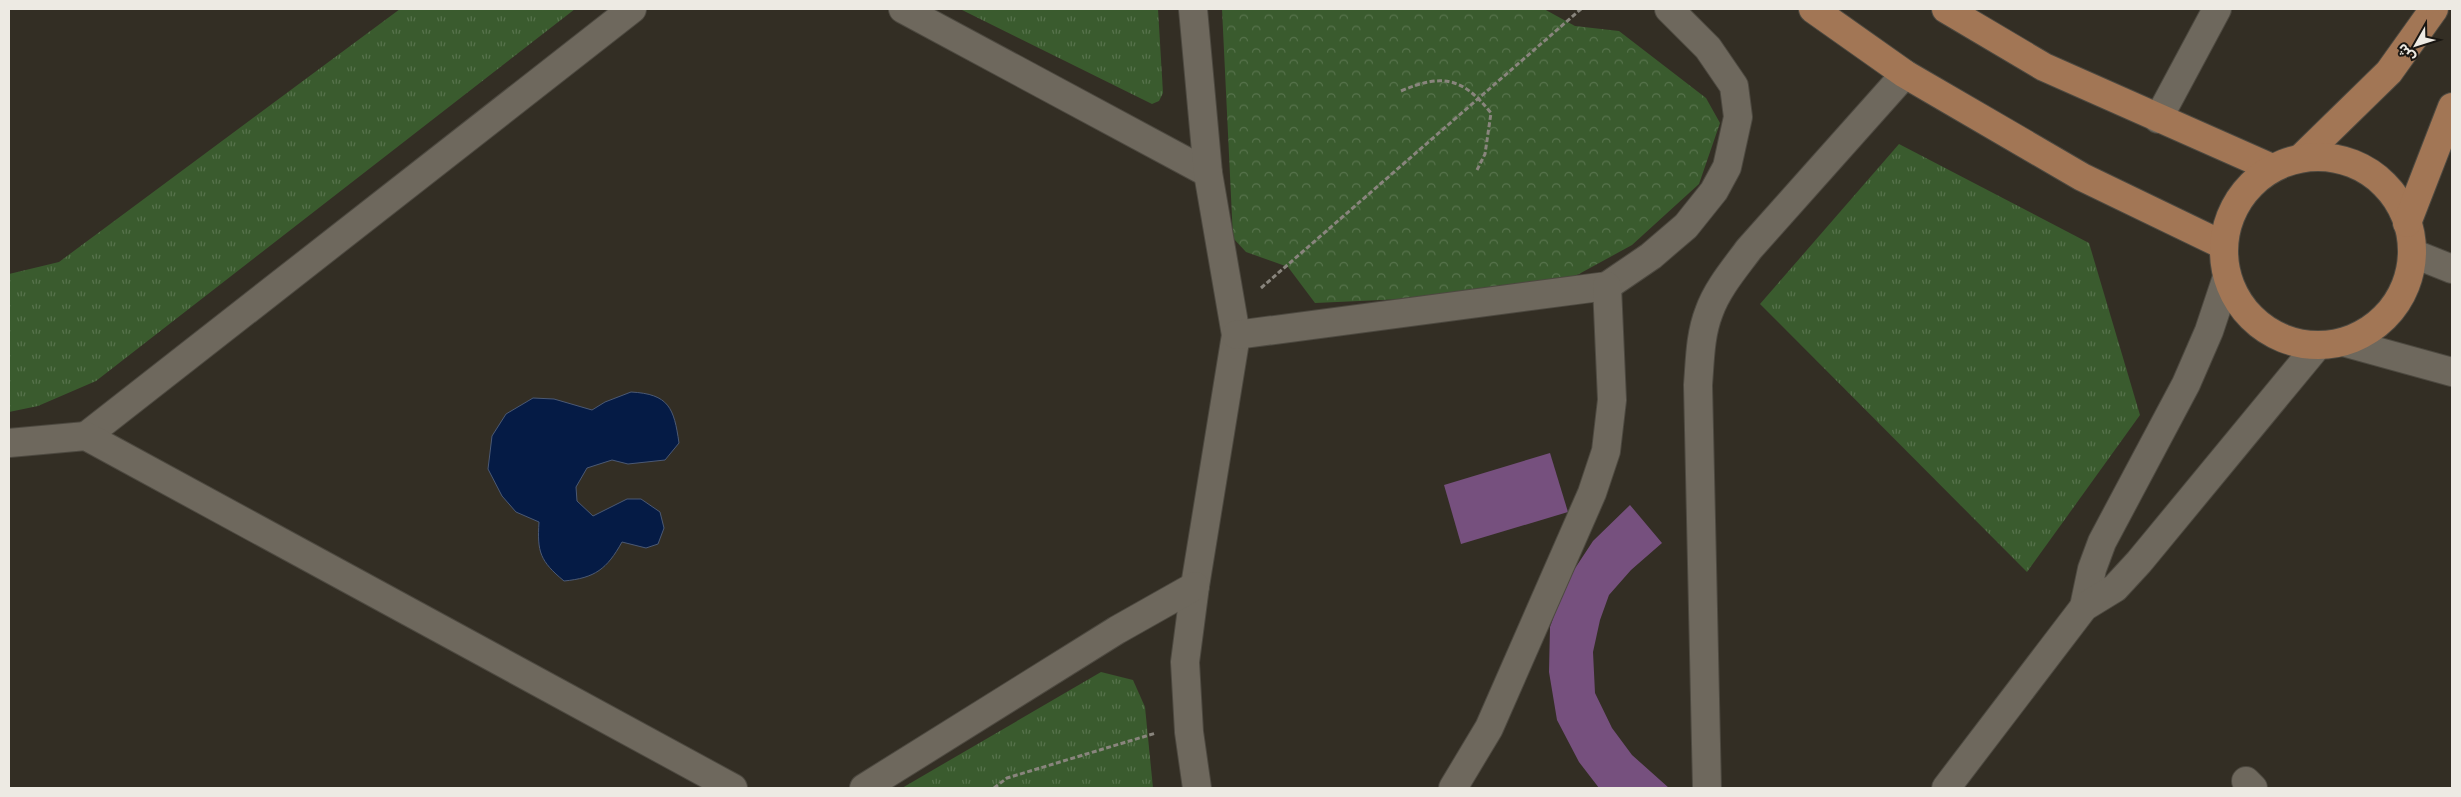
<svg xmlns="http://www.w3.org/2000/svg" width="2461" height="797" viewBox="0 0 2461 797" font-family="'Source Sans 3','Noto Sans Arabic',sans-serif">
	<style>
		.grass { fill: url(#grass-tufts) }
		.park { fill: url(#park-crowns) }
		.water { fill: #051b45; stroke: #4b5974 }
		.building { fill: #76507e }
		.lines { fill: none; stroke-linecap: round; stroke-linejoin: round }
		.minor-casing { stroke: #4d4940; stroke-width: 30 }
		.major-casing { stroke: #4d4940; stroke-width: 30 }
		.path { stroke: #89857d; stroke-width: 3; stroke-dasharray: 5 2.5; stroke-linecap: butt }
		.minor { stroke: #6e685d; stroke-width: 28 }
		.major { stroke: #a27655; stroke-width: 28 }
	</style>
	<defs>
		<pattern id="grass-tufts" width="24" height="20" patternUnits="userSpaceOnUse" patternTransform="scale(1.25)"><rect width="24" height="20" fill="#3a5b2e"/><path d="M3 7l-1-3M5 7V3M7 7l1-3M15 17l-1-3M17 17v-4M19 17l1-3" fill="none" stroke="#57734c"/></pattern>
		<pattern id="park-crowns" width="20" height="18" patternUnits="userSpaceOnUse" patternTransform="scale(1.25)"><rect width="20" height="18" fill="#3a5b2e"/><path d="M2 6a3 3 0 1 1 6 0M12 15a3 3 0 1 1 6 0" fill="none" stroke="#57734c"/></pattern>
	</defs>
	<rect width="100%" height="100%" fill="#332e24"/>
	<g class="grass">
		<polygon points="400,9 575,9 96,381 38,406 9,412 9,274 59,262"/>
		<polygon points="960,9 1158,9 1163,93 1159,101 1152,104"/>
		<polygon points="1899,144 2089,243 2140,415 2027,572 1760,304"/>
		<polygon points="1101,672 1133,680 1145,707 1153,788 902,788"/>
	</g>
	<polygon class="park" points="1222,9 1544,9 1575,26 1619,31 1706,98 1720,123 1699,184 1632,245 1579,274 1535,293 1315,303 1288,267 1246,252 1233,238"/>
	<path class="water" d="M 631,392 C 669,394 674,408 679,443 L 665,460 L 628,464 L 612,460 L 587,468 L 576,487 L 577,501 L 593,516 L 627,499 L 641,499 L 660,512 L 664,528 L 658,544 L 646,548 L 622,542 C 607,569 595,578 564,581 C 540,561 537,552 539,522 L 516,512 L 502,496 L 488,469 L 492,436 L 506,414 L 533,398 L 554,399 L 592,410 L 605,402 Z"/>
	<g class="building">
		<polygon points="1550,453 1568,512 1461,544 1444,485"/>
		<polygon points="1630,505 1662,543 1631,570 1609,595 1600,620 1593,652 1595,693 1612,728 1632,755 1669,788 1599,788 1579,762 1557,720 1549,672 1550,627 1566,582 1593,541"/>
	</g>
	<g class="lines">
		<g class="minor-casing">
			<g id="minor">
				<polyline points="903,9 1208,173"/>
				<polyline points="1193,9 1208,173 1236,335 1195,586 1185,662 1189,732 1197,788"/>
				<polyline points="2158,119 2217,9"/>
				<polyline points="2412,253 2452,269"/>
				<polyline points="1236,335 1607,286 1651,256 1686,226 1714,191 1727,167 1738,117 1734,86 1708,48 1669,9"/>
				<polyline points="2343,342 2452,372"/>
				<polyline points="86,436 632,9"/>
				<polyline points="9,443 86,436 733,788"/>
				<polyline points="2084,607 2092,569 2102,542 2186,384 2209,331 2227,277"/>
				<polyline points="2246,781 2253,788"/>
				<polyline points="864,788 1117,630 1195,586"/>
				<polyline points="1453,788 1489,728 1592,493 1606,451 1612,400 1607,286"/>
				<path d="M 1707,788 L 1698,385 C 1700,360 1700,335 1709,312 C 1717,289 1735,268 1749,249 L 1905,74"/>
				<polyline points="1946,788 2084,607 2115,588 2139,562 2318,345"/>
			</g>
		</g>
		<g class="major-casing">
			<g id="major">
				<polyline points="1813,9 1905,74 2082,177 2223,245"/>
				<polyline points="1946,9 2044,67 2272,168"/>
				<polyline points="2302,157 2389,72 2434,9"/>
				<circle cx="2318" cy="251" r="94"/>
				<polyline points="2407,223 2452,107"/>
			</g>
		</g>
		<g class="path">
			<path d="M 1401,91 C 1443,73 1463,78 1491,113 L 1485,154 L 1477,170"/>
			<polyline points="1261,288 1581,9"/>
			<polyline points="994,788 1007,778 1156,733"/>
		</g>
		<use href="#minor" class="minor"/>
		<use href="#major" class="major"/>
	</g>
	<rect width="2461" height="797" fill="none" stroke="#edeae3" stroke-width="20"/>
	<g transform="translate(2416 45) rotate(231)" stroke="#191612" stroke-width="4" paint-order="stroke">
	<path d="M0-4L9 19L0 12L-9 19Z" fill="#edeae3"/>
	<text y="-8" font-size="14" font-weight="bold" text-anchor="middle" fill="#edeae3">ش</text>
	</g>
</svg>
